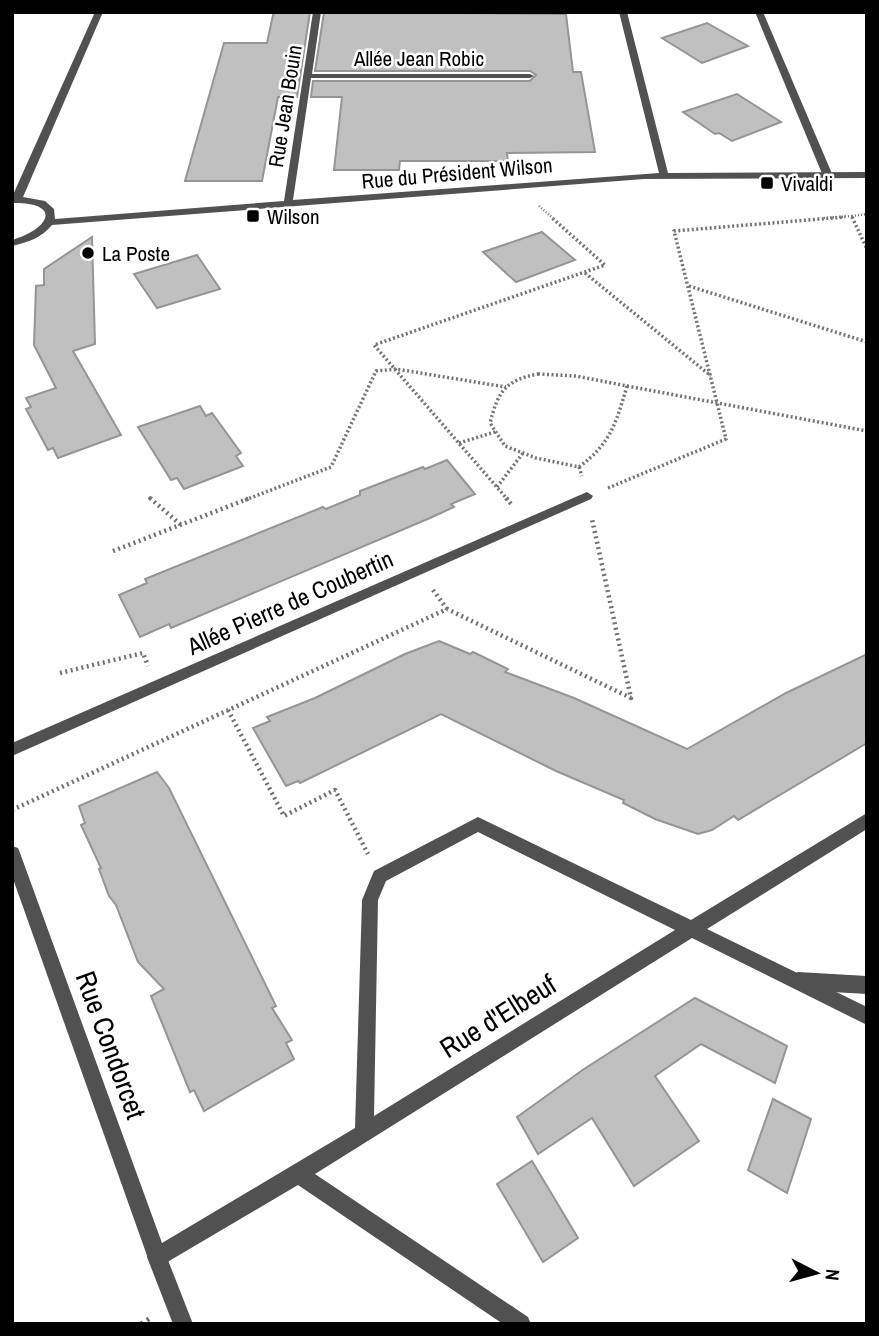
<svg xmlns="http://www.w3.org/2000/svg" width="879" height="1336" viewBox="0 0 879 1336" font-family="'Archivo Narrow',sans-serif">
	<style>
		.building { fill: #c0c0c0; stroke: #959595; stroke-width: 2 }
		.lines { fill: none; stroke-linecap: round; stroke-linejoin: round }
		.path-far3 { stroke: #737373; stroke-width: 2.5; stroke-dasharray: 1 2; stroke-linecap: butt }
		.path-far2 { stroke: #737373; stroke-width: 3.5; stroke-dasharray: 2 2.5; stroke-linecap: butt }
		.path-far1 { stroke: #737373; stroke-width: 4.5; stroke-dasharray: 2 3.5; stroke-linecap: butt }
		.path { stroke: #737373; stroke-width: 5; stroke-dasharray: 2.5 4.5; stroke-linecap: butt }
		.service { fill: #515151; fill-rule: evenodd }
		.pedestrian { fill: #515151; fill-rule: evenodd }
		.minor { fill: #515151; fill-rule: evenodd }
		.poi-dot { fill: #000; stroke: #fff; stroke-width: 2.5 }
		.labels { text-anchor: middle; dominant-baseline: central; stroke-width: 5; stroke-linejoin: round; paint-order: stroke }
		.far-street-label { font-size: 21px; fill: #000; stroke: #fff }
		.far-poi-label { font-size: 21px; fill: #000; stroke: #fff; text-anchor: start }
		.street-label { font-size: 24px; fill: #000; stroke: #fff }
		.near-street-label { font-size: 28px; fill: #000; stroke: #fff }
	</style>
	<rect width="100%" height="100%" fill="#fff"/>
	<g class="building">
		<polygon points="276,12 310,12 297,97 278,97 262,181 185,181 224,43 267,43 273,15"/>
		<polygon points="324,12 566,14 573,72 581,72 595,152 507,153 508,161 400,161 399,170 334,170 342,97 311,97 313,81 530,81 536,75 530,71 315,71"/>
		<polygon points="707,23 748,46 702,63 662,38"/>
		<polygon points="737,94 781,122 732,141 719,133 715,134 683,112"/>
		<polygon points="542,232 575,260 516,282 483,252"/>
		<polygon points="92,237 95,344 73,351 121,435 58,458 53,448 48,450 26,409 31,407 26,398 56,388 34,345 36,286 44,285 44,269"/>
		<polygon points="197,255 220,289 157,308 134,274"/>
		<polygon points="200,406 206,416 212,413 241,453 236,456 243,466 184,489 177,478 171,480 138,427"/>
		<polygon points="447,460 475,494 451,504 454,507 430,518 171,628 169,624 140,637 119,595 147,583 145,579 323,507 326,509 360,495 360,491 423,467 425,469"/>
		<polygon points="439,641 470,654 473,652 508,669 505,672 574,698 687,749 786,693 867,654 867,743 738,820 734,816 712,830 698,834 655,819 623,803 624,800 556,771 441,714 300,783 298,781 286,786 253,728 270,721 267,717 315,698 405,654"/>
		<polygon points="157,772 169,788 276,1006 272,1008 292,1040 286,1043 294,1059 204,1111 194,1090 190,1092 151,996 164,989 138,962 116,905 109,896 99,869 101,868 81,825 85,823 79,806"/>
		<polygon points="695,998 787,1046 775,1083 701,1044 655,1076 699,1141 634,1186 592,1118 538,1154 517,1117 584,1069"/>
		<polygon points="773,1099 811,1119 787,1193 748,1170"/>
		<polygon points="532,1161 578,1238 543,1262 497,1184"/>
	</g>
	<g class="lines">
		<g class="path-far3">
			<polyline points="539,206 553,218"/>
			<polyline points="852,216 867,214"/>
			<polyline points="824,218 852,216 853,218"/>
		</g>
		<g class="path-far2">
			<polyline points="852,217 867,249"/>
			<polyline points="585,273 711,376"/>
			<polyline points="689,286 867,342"/>
			<path d="M 538,374 L 576,376 L 627,386 C 616,423 611,443 579,467 L 536,458 L 505,446 L 490,423 C 498,392 505,380 538,374 Z"/>
			<polyline points="627,386 867,431"/>
			<polyline points="459,443 495,432"/>
			<polyline points="579,467 582,476"/>
			<polyline points="497,487 523,453"/>
			<polyline points="608,488 726,439 674,231 845,217"/>
			<polyline points="149,497 152,500"/>
			<polyline points="245,500 331,467 376,371 396,369 506,387"/>
			<polyline points="508,500 374,345 605,265 551,217"/>
		</g>
		<g class="path-far1">
			<polyline points="150,498 181,525"/>
			<polyline points="506,498 513,506"/>
			<polyline points="113,551 250,498"/>
			<polyline points="433,590 447,609"/>
			<polyline points="60,673 143,653 148,666"/>
			<polyline points="228,710 284,816 335,790 368,854"/>
			<polyline points="12,810 447,609 631,698 592,519"/>
		</g>
		<polyline class="path" points="141,1324 152,1317"/>
		<g class="service">
			<polygon points="798,972 867,976 867,994 798,990 792,987 789,981 792,975"/>
			<polygon points="157,1247 164,1250 193,1324 173,1324 147,1257 150,1250"/>
		</g>
		<g class="pedestrian">
			<polygon points="755,12 763,12 833,176 831,178 823,176"/>
			<polygon points="587,492 593,496 591,499 12,756 12,743"/>
		</g>
		<g class="minor">
			<path d="M 95,12 L 103,12 L 23,197 L 45,201 L 54,209 L 55,219 L 284,201 L 313,12 L 321,12 L 312,74 L 530,74 L 534,76 L 530,78 L 311,78 L 293,200 L 659,173 L 619,12 L 627,12 L 668,173 L 867,172 L 867,178 L 644,179 L 52,225 C 41,238 29,242 12,246 L 12,240 C 50,229 63,202 12,203 L 12,197 Z"/>
			<path d="M 867,813 L 867,829 L 707,929 L 867,1007 L 867,1025 L 692,938 L 315,1174 L 528,1317 L 531,1324 L 503,1324 L 298,1185 L 164,1264 L 157,1267 L 150,1264 L 12,876 L 12,846 L 18,848 L 20,853 L 162,1243 L 355,1128 L 362,900 L 374,871 L 478,817 L 691,920 ZM 478,832 L 675,930 L 374,1116 L 378,900 L 386,881 Z"/>
		</g>
	</g>
	<g class="poi-dot">
		<rect x="760" y="176" width="14" height="14" rx="3.5"/>
		<rect x="246" y="209" width="14" height="14" rx="3.5"/>
		<circle cx="88" cy="253" r="7"/>
	</g>
	<g class="labels">
		<g class="far-street-label">
			<text x="419" y="58">Allée Jean Robic</text>
			<text transform="translate(285 106) rotate(-81)">Rue Jean Bouin</text>
			<text transform="translate(457 173) rotate(-5)">Rue du Président Wilson</text>
		</g>
		<g class="far-poi-label">
			<text x="781" y="183">Vivaldi</text>
			<text x="267" y="216">Wilson</text>
			<text x="102" y="253">La Poste</text>
		</g>
		<g class="street-label">
			<text transform="translate(290 602) rotate(-24)">Allée Pierre de Coubertin</text>
		</g>
		<g class="near-street-label">
			<text transform="translate(498 1016) rotate(-32)">Rue d'Elbeuf</text>
			<text transform="translate(111 1045) rotate(70)">Rue Condorcet</text>
		</g>
	</g>
	<rect width="879" height="1336" fill="none" stroke="#000000" stroke-width="28"/>
	<g transform="translate(816 1273) rotate(96)" stroke="#ffffff" stroke-width="5" paint-order="stroke">
	<path d="M0-5L12 26L0 18L-12 26Z" fill="#000000"/>
	<text y="-10" font-size="19" font-weight="bold" text-anchor="middle" fill="#000000">N</text>
	</g>
</svg>
